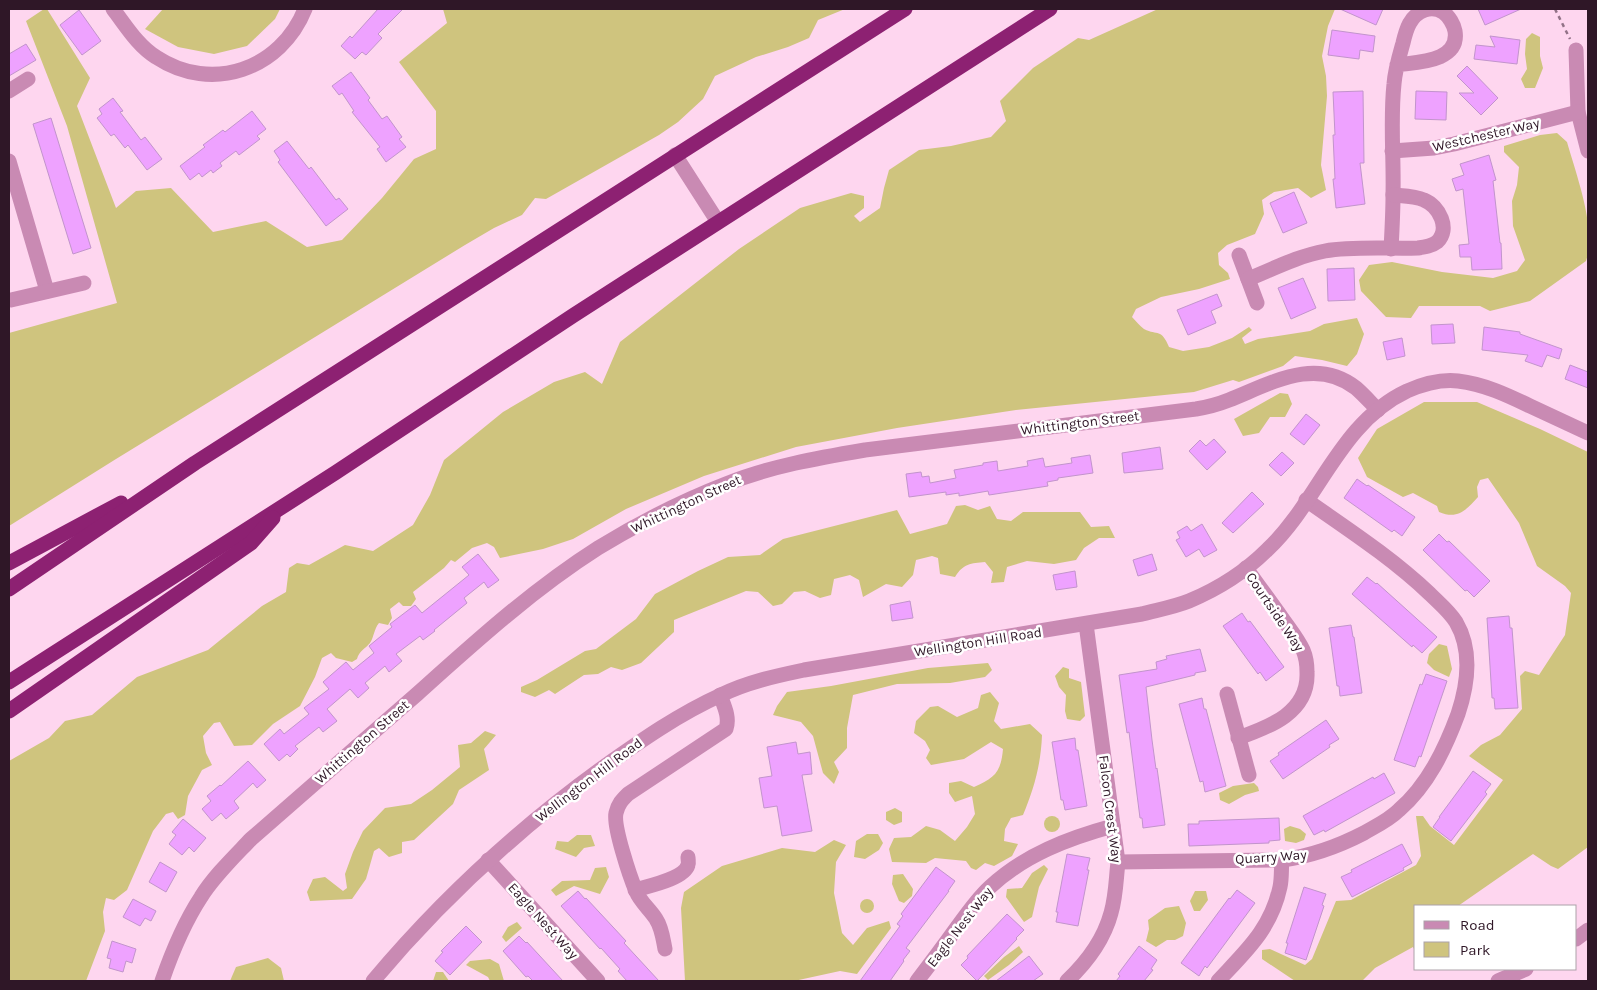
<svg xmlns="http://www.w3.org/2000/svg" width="1597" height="990" viewBox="0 0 1597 990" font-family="Karla,sans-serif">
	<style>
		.green { fill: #cfc47e }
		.building { fill: #eea2ff; stroke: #c294cc }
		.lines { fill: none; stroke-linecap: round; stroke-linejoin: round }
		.path { stroke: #927287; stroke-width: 2.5; stroke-dasharray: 4 4; stroke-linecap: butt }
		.minor { stroke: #c98ab3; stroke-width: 15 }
		.highway { stroke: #8d2172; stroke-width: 15 }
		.labels { text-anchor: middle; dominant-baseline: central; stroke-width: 5; stroke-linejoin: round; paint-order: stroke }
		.street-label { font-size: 14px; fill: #2f1727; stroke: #fff }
	</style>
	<rect width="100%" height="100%" fill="#fed6ef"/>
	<g class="green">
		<polygon points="44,9 47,9 90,78 77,106 116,208 136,191 171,188 213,232 266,221 307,247 342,240 382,198 414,159 436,149 436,111 399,62 447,23 443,9 845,9 818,20 809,38 788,47 756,57 715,76 703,99 678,122 659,135 546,199 535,198 522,215 494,228 465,245 116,459 9,526 9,333 117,303 67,126 26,21"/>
		<polygon points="163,9 280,9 275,19 247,46 214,54 178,47 145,29"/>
		<path d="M 1158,9 L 1335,9 L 1328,26 L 1322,56 L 1326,76 L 1327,96 L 1321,165 L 1326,190 L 1311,198 L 1298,188 L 1274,192 L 1262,200 L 1264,214 L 1255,234 L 1227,245 L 1218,253 L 1219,265 L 1228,273 L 1230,279 L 1199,289 L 1161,297 L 1136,309 L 1132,317 C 1136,321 1140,326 1144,329 C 1158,336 1161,328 1169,347 L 1183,351 L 1209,347 L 1232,338 L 1249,327 L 1252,330 L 1242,338 L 1245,344 L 1258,339 L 1310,331 L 1324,324 L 1357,318 L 1364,334 L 1357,354 L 1347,366 L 1322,360 L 1295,356 L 1283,366 L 1239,382 L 1233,380 L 1194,392 L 1016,410 L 897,428 L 796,447 L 704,476 L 626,509 L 573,539 L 543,549 L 500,558 L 494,547 L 487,543 L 472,548 L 455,562 L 451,560 L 444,568 L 413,592 L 416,599 L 411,606 L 403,606 L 399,602 L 390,609 L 392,618 L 388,625 L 379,623 C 374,629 374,637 370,643 C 365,649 359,651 357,659 L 352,662 L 336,658 L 331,653 L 322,658 L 315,677 L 300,706 L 273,724 L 252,745 L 234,746 L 220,722 L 214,723 L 203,736 L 206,753 L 212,765 L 202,770 L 188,796 L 185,815 L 178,819 L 173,812 L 166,814 L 153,831 L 127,890 L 114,900 L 106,898 L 103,912 L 105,931 L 86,981 L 9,981 L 9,761 L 49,738 L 65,721 L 92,715 L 137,677 L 208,650 L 262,606 L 286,592 L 289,568 L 297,563 L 309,565 L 345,545 L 373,551 L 413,525 L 430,495 L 444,460 L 503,412 L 554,382 L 585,372 L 602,384 L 620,342 L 739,249 L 800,208 L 851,193 L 864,196 L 864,208 L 854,216 L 860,222 L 880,208 L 884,188 L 889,170 L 919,150 L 951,146 L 991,137 L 1006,121 L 1000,101 L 1033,68 L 1078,38 L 1089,40 Z"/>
		<polygon points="1532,33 1540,37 1540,56 1543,68 1535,88 1525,88 1521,79 1527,69 1525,54 1526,39"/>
		<path d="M 1557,133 L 1567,142 C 1576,174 1597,229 1586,261 L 1530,301 L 1490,311 L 1480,306 L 1419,306 L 1411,318 L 1386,317 L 1361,291 L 1359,280 L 1369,265 L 1392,262 L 1442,272 L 1493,278 L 1517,271 L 1525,260 L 1513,226 L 1512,201 L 1517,185 L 1519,167 L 1504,152 L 1504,146 L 1540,135 Z"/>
		<polygon points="1280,393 1288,394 1292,404 1285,417 1270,417 1259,433 1243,436 1234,419"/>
		<path d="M 1424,402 L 1477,402 L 1540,429 L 1588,452 L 1588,847 L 1558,869 L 1551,866 L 1533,854 L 1458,906 L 1416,906 L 1416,953 L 1413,947 L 1375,968 L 1362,981 L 1295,981 L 1262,959 L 1262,950 L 1270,949 L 1305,965 L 1312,959 L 1336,901 L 1351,900 L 1416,865 L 1421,856 L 1416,816 L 1423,816 L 1430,826 L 1454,845 L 1503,780 L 1469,756 L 1481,745 L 1500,735 L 1522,709 L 1520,676 L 1525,671 L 1539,675 L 1565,635 L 1571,593 L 1565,586 L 1537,566 L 1519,523 L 1488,478 L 1480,480 L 1477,487 L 1478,497 C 1466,510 1458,520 1439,512 L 1437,506 L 1413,493 L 1403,497 L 1367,477 L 1358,458 L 1377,429 Z"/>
		<path d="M 965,505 L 978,510 L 990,506 L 997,519 L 1011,521 L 1023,512 L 1080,512 L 1091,527 L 1109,526 L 1115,538 L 1099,538 L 1084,548 L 1076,560 L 1054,564 L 1027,561 L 1007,567 L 1004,582 L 991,583 L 993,572 L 985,562 C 971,563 963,564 955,577 L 940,574 L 938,558 L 932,556 L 916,560 L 913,575 L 902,587 L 886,584 L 863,597 L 859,580 L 850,575 L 834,579 L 831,595 L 820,598 L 805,591 L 794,592 L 782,604 L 773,606 L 758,592 L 746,591 L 674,620 L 674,632 L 641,663 L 622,670 L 611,667 L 598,674 L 584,675 L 555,694 L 549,690 L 535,697 L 521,692 L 521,687 L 537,680 L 585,651 L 596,649 L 636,619 L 655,594 L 698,571 L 728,557 L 760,555 L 783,539 L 897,510 L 910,534 L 947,524 L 956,506 Z"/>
		<polygon points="1439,644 1447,646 1452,669 1449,677 1434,670 1427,663 1429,654"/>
		<polygon points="988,663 992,670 985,677 950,683 897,684 853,695 847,728 847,748 834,762 839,772 834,784 823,773 813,736 801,722 773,715 777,706 787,692 831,686 928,668"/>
		<polygon points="1063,667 1069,669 1069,678 1081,682 1085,716 1080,721 1067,719 1065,711 1066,695 1059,687 1055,676"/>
		<path d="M 990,692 L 999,703 L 994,721 L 1001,729 L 1030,724 L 1042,735 C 1041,764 1034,789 1023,815 L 1011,818 L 1005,829 L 1004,841 L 1018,844 L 1012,856 L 994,866 L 985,863 L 976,870 L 971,868 L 966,861 L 935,858 L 926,863 L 892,862 L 889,849 L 894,838 L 911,837 L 926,826 L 940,830 L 955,841 L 967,827 L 975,814 L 972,796 L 955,802 L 949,793 L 949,783 L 961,781 L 974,787 C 994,778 1001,773 1003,749 L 991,742 L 964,759 L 931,765 L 926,758 L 930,750 L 925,741 L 914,733 L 916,721 L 930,707 L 938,706 L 957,717 L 978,708 L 981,695 Z"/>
		<polygon points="485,731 496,735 484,749 489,770 459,790 453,804 414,840 402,842 402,853 389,857 379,848 374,851 366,879 352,899 310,901 307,892 313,879 325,877 343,891 347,888 345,874 353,852 363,831 385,808 411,804 432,790 460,767 458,745 471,743"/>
		<polygon points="1254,783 1258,787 1259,791 1245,795 1229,804 1220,800 1219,793 1233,786"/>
		<polygon points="895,808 902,812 902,822 894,825 886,820 886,812"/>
		<circle cx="1052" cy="824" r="8"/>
		<polygon points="1290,826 1300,829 1306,834 1304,840 1296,843 1285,841 1284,829"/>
		<polygon points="867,834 878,834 883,843 879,850 865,859 854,857 856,841"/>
		<polygon points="577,835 591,835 595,846 584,848 576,857 555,849 557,841 568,842"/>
		<polygon points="834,840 846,845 836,862 834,893 842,933 853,945 867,928 889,921 891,928 857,974 840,971 794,981 685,981 681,908 684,892 722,866 782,848 815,852"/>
		<polygon points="1044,865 1048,869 1039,887 1032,917 1024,922 1006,897 1007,889 1022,888 1032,873"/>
		<polygon points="606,867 609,877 600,894 574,886 556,896 551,890 562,881 590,880 595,868"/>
		<polygon points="903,874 913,889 912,896 904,903 899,901 892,884 893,875"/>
		<polygon points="1195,891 1206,891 1208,900 1200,911 1194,911 1190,901"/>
		<circle cx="867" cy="906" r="7"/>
		<polygon points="1179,906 1186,923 1183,936 1175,940 1167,940 1156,947 1146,941 1149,929 1148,920 1165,908"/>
		<polygon points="517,922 522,928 506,942 502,937 508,927"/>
		<polygon points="1019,946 1023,952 1009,965 988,980 984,976 1004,957"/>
		<polygon points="268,958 281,968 284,981 230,981 236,967"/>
		<polygon points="490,959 499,964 504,981 490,981 488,977 466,965 470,961"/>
		<polygon points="436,972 443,972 449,981 433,981"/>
	</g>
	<g class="building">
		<polygon points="378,9 403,9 378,34 382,38 366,55 362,52 355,59 341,46 350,36 352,38"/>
		<polygon points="1340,9 1383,9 1376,25"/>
		<polygon points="1478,9 1521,9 1485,25"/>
		<polygon points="79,10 101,41 82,55 60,25"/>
		<polygon points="1332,30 1375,36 1373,52 1360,50 1359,59 1328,55"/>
		<polygon points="1490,36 1520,40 1517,64 1474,59 1476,45 1495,47"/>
		<polygon points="26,44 36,60 9,76 9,54"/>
		<polygon points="1467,66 1498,98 1481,115 1459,93 1474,93 1457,76"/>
		<polygon points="351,72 370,98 368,100 382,119 387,116 402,137 399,139 406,147 386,162 377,149 380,147 352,112 354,111 342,93 339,95 332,86"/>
		<polygon points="1363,91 1364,163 1360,163 1365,204 1336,208 1333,179 1335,179 1333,135 1335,135 1333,92"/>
		<polygon points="1416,91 1447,92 1446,120 1415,119"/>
		<polygon points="113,98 123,111 120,112 141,140 145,137 162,159 147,170 128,145 125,148 114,134 111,136 97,118 102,114 99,109"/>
		<polygon points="252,111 266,129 257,136 260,139 239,155 236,151 220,163 222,166 213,173 211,170 202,177 199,173 190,180 180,166 205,147 203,145 223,130 225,132"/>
		<polygon points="51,118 91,248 73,254 33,124"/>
		<polygon points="287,141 309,169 311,167 336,200 339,198 348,209 326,226 278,162 280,160 274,151"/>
		<polygon points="1489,155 1496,180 1493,181 1500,243 1501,243 1502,269 1472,270 1471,257 1460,257 1459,245 1469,244 1463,189 1456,191 1452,179 1464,175 1460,164"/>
		<polygon points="1294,192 1307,223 1283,233 1270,203"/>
		<polygon points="1354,268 1355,300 1328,301 1327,269"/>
		<polygon points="1303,278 1316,308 1291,319 1278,288"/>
		<polygon points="1217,294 1222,306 1211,311 1216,323 1188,335 1177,310"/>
		<polygon points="1453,324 1455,343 1432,344 1431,325"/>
		<polygon points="1484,327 1520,332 1520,334 1562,349 1559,359 1547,355 1542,367 1525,361 1528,355 1482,350"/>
		<polygon points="1402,338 1405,356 1387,360 1383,342"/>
		<polygon points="1570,365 1588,372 1588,388 1565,379"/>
		<polygon points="1306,414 1320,425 1304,445 1290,434"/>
		<polygon points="1214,439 1226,452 1207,470 1189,451 1200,440 1206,446"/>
		<polygon points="1160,447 1163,469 1124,473 1122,453"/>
		<polygon points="1282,452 1294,463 1281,476 1269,465"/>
		<polygon points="1090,455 1093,473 1058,478 1058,480 1047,482 1048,486 989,495 988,491 959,496 959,493 946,495 946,492 909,497 906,474 921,472 922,477 929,476 930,483 956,478 954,470 983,465 983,463 997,461 998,471 1028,466 1027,461 1043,458 1045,467 1072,463 1071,458"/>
		<polygon points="1357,479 1367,486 1368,485 1415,517 1402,536 1394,530 1392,532 1344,498"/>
		<polygon points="1252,492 1264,504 1233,533 1222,523"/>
		<polygon points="1202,524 1217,550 1204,557 1199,549 1186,557 1176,540 1180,538 1177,532 1187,526 1191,531"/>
		<polygon points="1439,534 1447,542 1449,541 1490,581 1474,597 1467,590 1465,591 1423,550"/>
		<polygon points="478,554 499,580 488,588 484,582 464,598 467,603 434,630 435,631 423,640 420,636 396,654 402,661 389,672 385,666 365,683 369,688 358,698 350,689 327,709 337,721 323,732 319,727 295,746 298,749 290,757 287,754 279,761 264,744 280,729 284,734 309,714 304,708 329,689 323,682 346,662 353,670 374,653 369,646 392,627 390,624 415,605 422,613 469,575 462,567"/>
		<polygon points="1152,554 1157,570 1138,576 1133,560"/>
		<polygon points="1075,571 1077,587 1056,590 1053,575"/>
		<polygon points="1367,577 1376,584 1377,583 1437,637 1422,653 1413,645 1412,647 1352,594"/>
		<polygon points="910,601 913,618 892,621 890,605"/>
		<polygon points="1242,613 1248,622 1250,621 1284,667 1266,681 1260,672 1258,674 1223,626"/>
		<polygon points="1509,616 1510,628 1512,628 1518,708 1495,709 1494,698 1492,698 1487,618"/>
		<polygon points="1351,625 1353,637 1354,637 1362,693 1340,696 1339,686 1337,686 1329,628"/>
		<polygon points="1200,649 1206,671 1195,673 1195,675 1146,687 1152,740 1156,769 1157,768 1165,825 1143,828 1142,818 1140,818 1129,732 1127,733 1119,675 1157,669 1156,662 1167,659 1166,656"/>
		<polygon points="1426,674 1447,681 1421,757 1419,756 1415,767 1394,760 1420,684 1422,685"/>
		<polygon points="1202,698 1204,709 1206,709 1226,786 1205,792 1203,781 1200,782 1179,704"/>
		<polygon points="1326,720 1339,739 1329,745 1330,747 1283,779 1270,761 1279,755 1278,753"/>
		<polygon points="1075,738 1076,750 1078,750 1087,806 1065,810 1063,800 1061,800 1052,742"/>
		<polygon points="796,742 798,754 810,752 812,774 802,775 812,831 782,836 777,806 764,808 759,778 772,776 767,747"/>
		<polygon points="248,761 266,780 257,788 253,783 234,801 239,808 226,819 221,813 212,821 202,809 211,801 207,796 220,785 221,786"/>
		<polygon points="1473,771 1491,784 1485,792 1487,794 1451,841 1433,827 1440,817 1439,817"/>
		<polygon points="1384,773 1395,793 1325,832 1324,830 1314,835 1303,816 1373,777 1374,779"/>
		<polygon points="1279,818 1280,840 1269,841 1269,843 1189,846 1188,824 1199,824 1199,821"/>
		<polygon points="183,819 206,838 194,852 189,847 182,855 169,844 176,835 172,832"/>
		<polygon points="1402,844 1412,863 1403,868 1404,870 1352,897 1341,877 1352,872 1351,870"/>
		<polygon points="1067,854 1090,858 1087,870 1089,870 1078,926 1056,922 1058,912 1056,912"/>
		<polygon points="160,862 177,872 166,892 149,882"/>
		<polygon points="936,867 955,881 948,891 949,891 906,948 910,951 903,960 904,961 890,981 860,981 900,926 897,924 903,916 901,914"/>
		<polygon points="1304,887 1326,894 1322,905 1324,906 1306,960 1285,953 1288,943 1286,943"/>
		<polygon points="1237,890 1255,903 1207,968 1205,966 1199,976 1181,963 1229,898 1230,899"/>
		<polygon points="578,891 585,899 586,898 626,941 624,943 659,981 627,981 618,971 620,969 601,948 600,949 561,906"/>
		<polygon points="133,899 156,911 151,921 145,918 140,926 123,917"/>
		<polygon points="1007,914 1024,930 1016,938 1017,939 977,981 961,965 968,958 967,956"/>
		<polygon points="466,926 482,942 450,975 435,961 443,952 441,951"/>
		<polygon points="519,936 526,943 527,942 563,981 533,981 528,976 526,977 503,951"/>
		<polygon points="112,941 136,949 132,963 126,961 123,972 109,968 111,959 107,958"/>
		<polygon points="1139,946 1157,960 1151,969 1153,970 1144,981 1116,981 1120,976 1118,974"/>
		<polygon points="1029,956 1043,974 1033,981 996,981"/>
	</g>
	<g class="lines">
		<polyline class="path" points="1555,9 1570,39"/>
		<g class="minor">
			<path d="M 113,9 C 126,26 138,46 156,57 C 212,94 281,69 305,9"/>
			<polyline points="1576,50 1578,112 1588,151"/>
			<polyline points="9,91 28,79"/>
			<polyline points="1392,151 1434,148 1454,144 1578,112"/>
			<polyline points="675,155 718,222"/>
			<polyline points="9,161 47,291"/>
			<path d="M 1391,249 C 1392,231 1393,213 1393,195 C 1394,158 1390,121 1394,84 C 1395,70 1399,57 1403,43 C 1406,30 1410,15 1425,10 C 1431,8 1438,9 1443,12 C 1449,16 1454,25 1455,31 C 1460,62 1417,62 1397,65"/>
			<polyline points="1239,255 1257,303"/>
			<path d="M 1248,279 C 1273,269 1298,256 1325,251 C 1353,246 1389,249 1418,248 C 1425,247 1432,246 1437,242 C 1451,229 1439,206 1424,200 C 1415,196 1404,196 1393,195"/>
			<polyline points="11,300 84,283"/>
			<polyline points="1227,694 1249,775"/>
			<path d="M 1238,738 C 1270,727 1309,712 1307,672 C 1307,665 1306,657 1303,650 C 1298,639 1289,628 1282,618 C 1270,601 1258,585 1246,568"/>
			<polyline points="488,860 598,981"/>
			<path d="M 1118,862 L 1282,860 C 1312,856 1337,847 1364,833 C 1376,826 1389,820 1399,810 C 1428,785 1445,749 1458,714 C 1468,684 1473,651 1456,622 C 1449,611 1439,603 1430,594 C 1392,558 1349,530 1306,500"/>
			<path d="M 635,890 C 648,886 684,879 688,865 C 689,863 688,860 688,857"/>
			<polyline points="1576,939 1588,930"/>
			<path d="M 665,949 C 663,939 662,928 656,919 C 650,909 640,902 636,891 C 630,877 613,826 616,813 C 618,804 622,800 628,794 L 726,729 C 730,717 724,706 720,695"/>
			<path d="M 162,981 C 172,952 184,923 201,897 C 214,876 234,857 251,839 C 306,791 361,743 416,695 C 474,643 532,590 598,548 C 639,523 682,501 726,484 C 771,466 818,458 865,450 L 1196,409 C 1208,407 1219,404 1229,400 C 1270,384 1315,356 1356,388 C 1364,395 1371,403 1378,410"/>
			<path d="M 373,981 C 441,900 519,828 605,766 C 642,740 679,714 721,695 C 747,682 776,676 804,670 L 1142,614 C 1157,610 1174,607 1189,601 C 1218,589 1246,571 1268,549 C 1319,501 1339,423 1407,391 C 1423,384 1441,379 1458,381 C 1484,384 1507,395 1530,406 C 1549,415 1569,424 1588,433"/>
			<path d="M 917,981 C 931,963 945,944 958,926 C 968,912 978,898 990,887 C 1024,855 1069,838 1113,826"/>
			<path d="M 1067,981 C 1086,963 1104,939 1111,913 C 1116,896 1116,879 1118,862 L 1086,624"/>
			<path d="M 1218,981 C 1246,951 1271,929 1280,887 C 1282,878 1281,868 1282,860"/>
			<polyline points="1498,981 1526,969"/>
		</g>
		<g class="highway">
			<polyline points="9,563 121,503"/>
			<polyline points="9,589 195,463 905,9"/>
			<polyline points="9,682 335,473 574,315 1050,9"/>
			<polyline points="9,711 251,543 273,518"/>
		</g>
	</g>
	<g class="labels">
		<g class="street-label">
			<text transform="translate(1486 135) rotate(-13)">Westchester Way</text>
			<text transform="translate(1080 423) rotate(-7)">Whittington Street</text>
			<text transform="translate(686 504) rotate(-25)">Whittington Street</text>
			<text transform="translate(1275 612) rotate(56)">Courtside Way</text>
			<text transform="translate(978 642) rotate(-9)">Wellington Hill Road</text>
			<text transform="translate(362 742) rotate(-41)">Whittington Street</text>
			<text transform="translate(589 780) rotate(-37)">Wellington Hill Road</text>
			<text transform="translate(1110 809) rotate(83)">Falcon Crest Way</text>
			<text transform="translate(1271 857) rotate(-4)">Quarry Way</text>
			<text transform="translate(543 921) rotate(48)">Eagle Nest Way</text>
			<text transform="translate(960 927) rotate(-52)">Eagle Nest Way</text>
		</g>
	</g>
	<rect width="1597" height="990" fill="none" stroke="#2f1727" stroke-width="20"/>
	<rect x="1414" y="905" width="162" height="65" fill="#ffffff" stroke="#aca2a9"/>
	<rect x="1424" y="921" width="25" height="8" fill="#c98ab3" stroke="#aca2a9"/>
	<text x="1460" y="930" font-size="15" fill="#2f1727">Road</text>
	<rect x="1424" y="942" width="25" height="15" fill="#cfc47e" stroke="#aca2a9"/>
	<text x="1460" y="955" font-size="15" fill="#2f1727">Park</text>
</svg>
